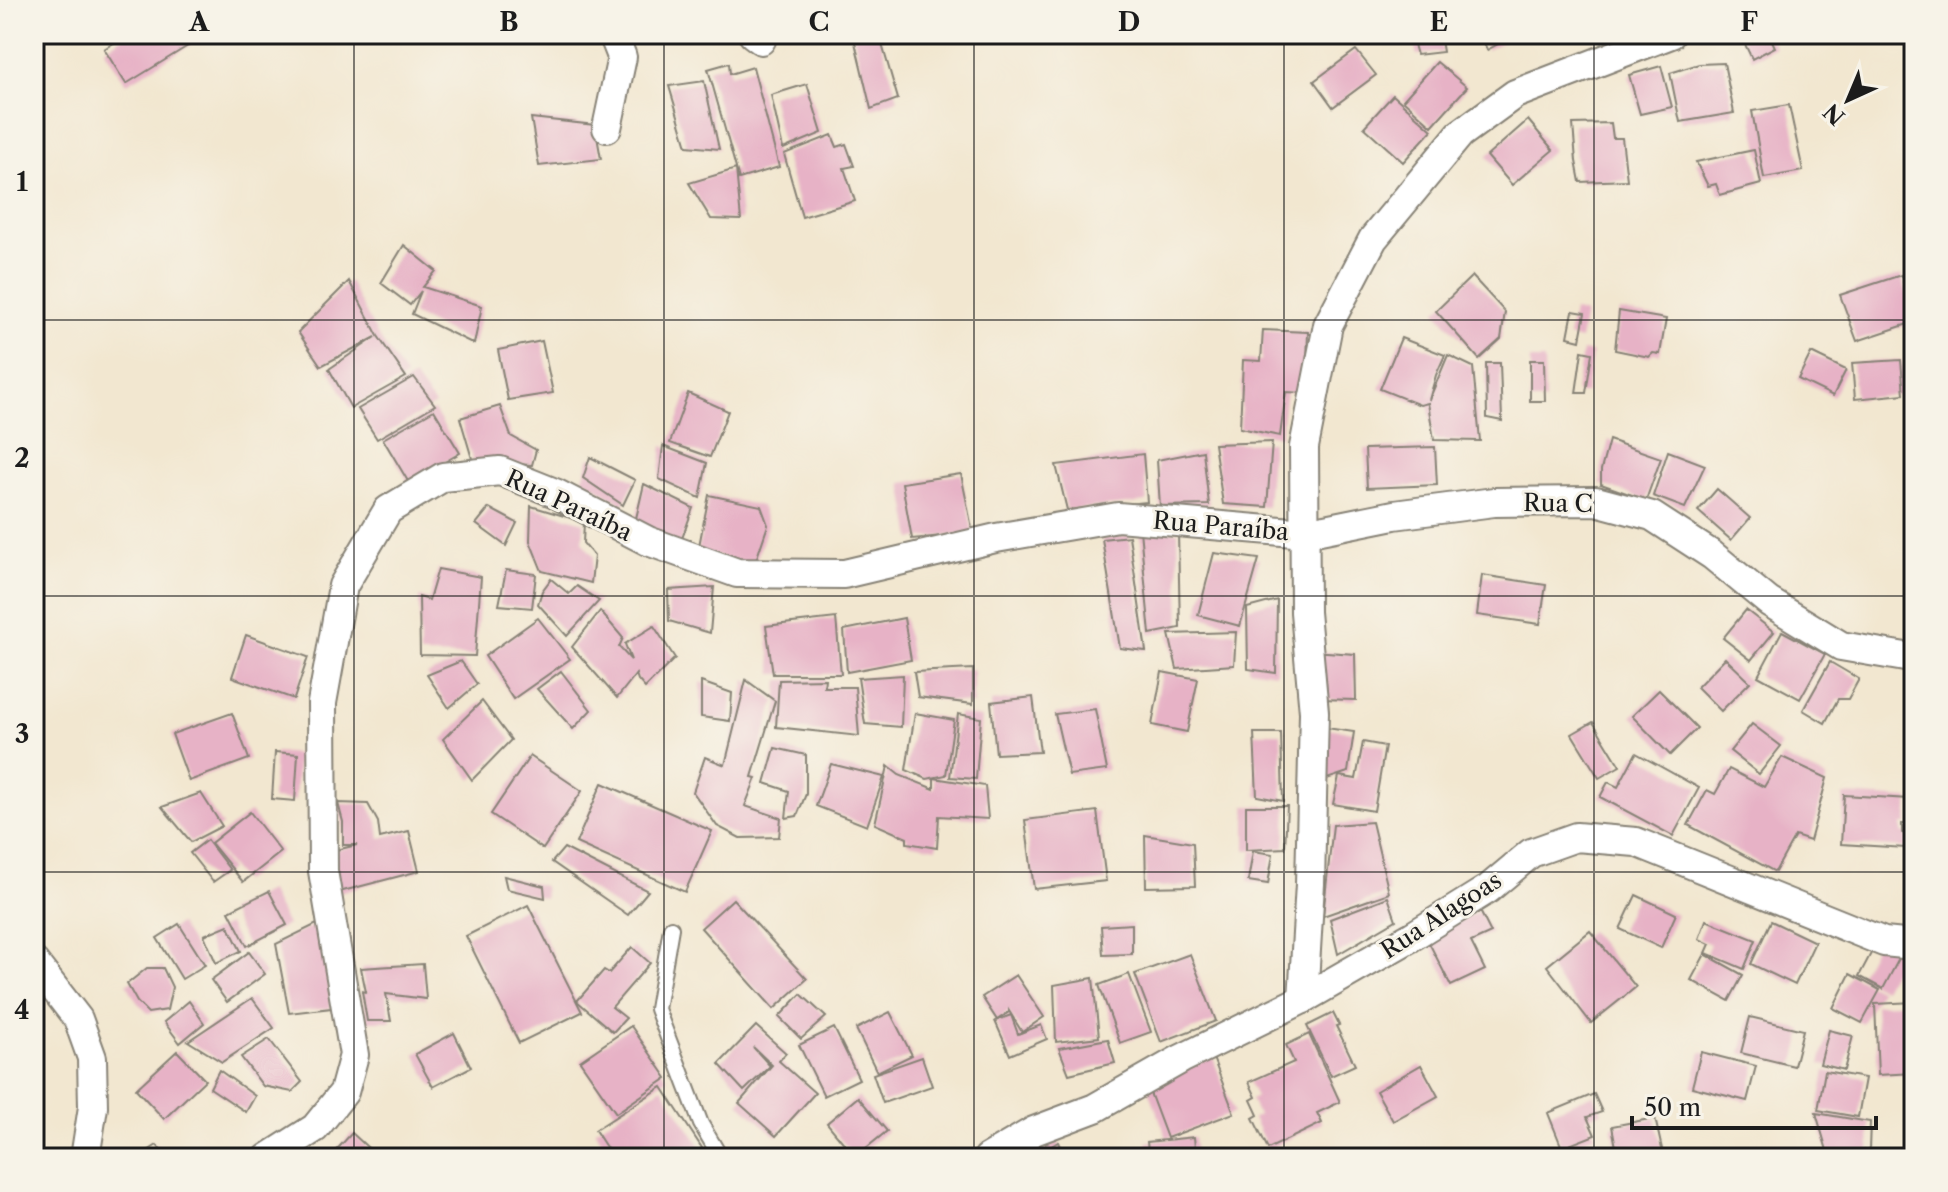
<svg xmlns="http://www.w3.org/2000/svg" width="1948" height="1192" viewBox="0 0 1948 1192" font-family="'Libre Caslon Text',serif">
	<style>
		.building { fill: #e7b2c6 }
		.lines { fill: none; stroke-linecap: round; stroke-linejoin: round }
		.service-casing { stroke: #878276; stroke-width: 18 }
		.minor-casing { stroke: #878276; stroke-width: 32 }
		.service { stroke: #fff; stroke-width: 14 }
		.minor { stroke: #fff; stroke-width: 28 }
		.grid { fill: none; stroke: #1c1c1c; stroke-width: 2; stroke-opacity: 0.55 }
		.labels { text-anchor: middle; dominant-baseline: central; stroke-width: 6; stroke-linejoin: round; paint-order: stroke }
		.street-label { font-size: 24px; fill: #1c1c1c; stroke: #f7f3e8 }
		.neatline { fill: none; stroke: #1c1c1c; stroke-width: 3 }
		.grid-label { font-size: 26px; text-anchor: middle; font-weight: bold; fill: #1c1c1c }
	</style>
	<rect width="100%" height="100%" fill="#f7f3e8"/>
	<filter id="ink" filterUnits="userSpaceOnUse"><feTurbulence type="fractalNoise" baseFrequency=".0125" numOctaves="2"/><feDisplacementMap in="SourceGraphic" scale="16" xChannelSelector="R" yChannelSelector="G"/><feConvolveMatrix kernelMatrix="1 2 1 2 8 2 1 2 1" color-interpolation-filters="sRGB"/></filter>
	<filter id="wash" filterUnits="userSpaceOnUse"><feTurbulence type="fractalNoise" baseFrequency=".006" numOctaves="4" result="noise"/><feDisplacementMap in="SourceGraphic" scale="32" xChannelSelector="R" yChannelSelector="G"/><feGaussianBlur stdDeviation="1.8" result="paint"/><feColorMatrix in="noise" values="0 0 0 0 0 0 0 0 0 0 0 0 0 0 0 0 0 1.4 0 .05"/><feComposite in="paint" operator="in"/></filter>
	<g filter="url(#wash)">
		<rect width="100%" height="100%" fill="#f2e7d0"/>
		<g id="blocks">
			<g class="building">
				<polygon points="128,34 192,34 196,41 126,84 104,49"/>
				<polygon points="853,34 879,34 898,99 871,109"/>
				<polygon points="1411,34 1440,34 1443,52 1417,55"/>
				<polygon points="1481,34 1502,34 1505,40 1487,50"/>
				<polygon points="1740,34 1769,34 1775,47 1752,59"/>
				<polygon points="1356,50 1376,75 1333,107 1314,81"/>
				<polygon points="1437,62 1467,87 1432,126 1403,100"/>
				<polygon points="729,63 730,74 753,67 779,167 739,179 708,69"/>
				<polygon points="1724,63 1734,113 1680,122 1670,73 1699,64"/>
				<polygon points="1661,66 1672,107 1640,114 1629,75"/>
				<polygon points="704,81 719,149 687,146 669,86"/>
				<polygon points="807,84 822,133 783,149 771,95"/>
				<polygon points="1393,95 1432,130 1403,162 1364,127"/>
				<polygon points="1789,105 1803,171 1764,178 1752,111"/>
				<polygon points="531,118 595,125 601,159 539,166"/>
				<polygon points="1528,120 1553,150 1512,185 1487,156"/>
				<polygon points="1611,123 1613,138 1622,138 1627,180 1580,182 1576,161 1573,124"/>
				<polygon points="832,135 837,147 846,144 854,166 844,168 855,201 802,217 784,154"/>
				<polygon points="1754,150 1761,184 1720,195 1716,184 1708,186 1696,162"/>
				<polygon points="736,169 741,220 711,219 689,183"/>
				<polygon points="404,245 436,271 423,287 482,306 474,344 412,314 421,291 410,305 381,283"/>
				<polygon points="1901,275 1914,313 1914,322 1857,341 1840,295"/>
				<polygon points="1472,276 1505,312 1501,339 1479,359 1436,311"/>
				<polygon points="349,281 378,336 406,377 351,408 329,369 376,337 321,366 298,332"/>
				<polygon points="1573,311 1585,313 1580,340 1568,337"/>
				<polygon points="1619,311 1666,319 1660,354 1653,353 1649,357 1615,350"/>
				<polygon points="1263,330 1308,332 1306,393 1286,392 1280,436 1240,428 1243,360 1261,361"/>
				<polygon points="1401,338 1445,355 1436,375 1429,400 1448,355 1473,367 1480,441 1434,440 1428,403 1420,405 1380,389"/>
				<polygon points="542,341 553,393 508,400 498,350"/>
				<polygon points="1582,351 1592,353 1586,393 1576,393"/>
				<polygon points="1811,353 1846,370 1833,396 1798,379"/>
				<polygon points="1530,360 1544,360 1545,401 1530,401"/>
				<polygon points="1901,360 1904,394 1855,399 1852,363"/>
				<polygon points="1486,363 1500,363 1502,421 1487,418"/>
				<polygon points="414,377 435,405 377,439 358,409"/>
				<polygon points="688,393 728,411 710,457 670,443"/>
				<polygon points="500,406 511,436 536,450 532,465 473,462 460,418"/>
				<polygon points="434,410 460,453 409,483 383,439"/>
				<polygon points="1609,440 1661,458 1646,500 1601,484 1601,470"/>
				<polygon points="1272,442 1267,507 1223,504 1214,444"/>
				<polygon points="663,446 707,463 700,498 659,479"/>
				<polygon points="1435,447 1437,485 1367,488 1365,449"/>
				<polygon points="1203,451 1209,505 1160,506 1157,460"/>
				<polygon points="1668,451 1705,465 1685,508 1653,496"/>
				<polygon points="1143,454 1147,502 1067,510 1056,465"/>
				<polygon points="590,457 635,480 623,505 583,478"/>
				<polygon points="961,474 973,533 912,539 902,483"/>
				<polygon points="644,484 693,508 680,544 634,527"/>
				<polygon points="1717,489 1750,518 1731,540 1698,511"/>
				<polygon points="709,495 761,506 768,525 754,566 698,551"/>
				<polygon points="531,506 584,522 583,543 594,556 591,583 542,571 530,541"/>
				<polygon points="489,508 517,523 506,546 476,524"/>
				<polygon points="1140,530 1178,532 1180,628 1150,634"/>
				<polygon points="1129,536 1146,651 1120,648 1102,539"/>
				<polygon points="1214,553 1259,559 1240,626 1198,615"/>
				<polygon points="438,569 481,577 475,656 420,655 419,597 429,600"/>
				<polygon points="506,570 536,574 532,608 499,605"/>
				<polygon points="1482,575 1546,585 1540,624 1477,615"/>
				<polygon points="551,579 569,594 577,586 599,601 567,636 538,604 542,591"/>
				<polygon points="714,587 710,633 669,621 668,590"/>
				<polygon points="1277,600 1276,673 1248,669 1247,608"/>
				<polygon points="1746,610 1774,632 1751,660 1723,638"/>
				<polygon points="600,611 623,638 619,647 631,660 625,644 654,626 675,658 645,688 638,680 636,674 617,698 572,647"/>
				<polygon points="538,618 570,659 513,699 485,656"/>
				<polygon points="836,618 841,674 773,674 766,626"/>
				<polygon points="904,618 911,660 847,672 844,630"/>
				<polygon points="1782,631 1825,654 1800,699 1758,676"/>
				<polygon points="1236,632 1234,665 1177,669 1169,634"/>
				<polygon points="246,635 308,657 294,699 232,677"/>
				<polygon points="1312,651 1355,654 1356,700 1318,699"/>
				<polygon points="1725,658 1750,682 1721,711 1697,687"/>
				<polygon points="461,661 477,684 449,708 427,675"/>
				<polygon points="1830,662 1859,679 1848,699 1838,699 1825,723 1803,710"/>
				<polygon points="973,669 973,704 918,697 914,672"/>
				<polygon points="561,671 591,710 573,729 537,689"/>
				<polygon points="1162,672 1198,679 1187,732 1152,725"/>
				<polygon points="903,675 901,727 865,724 858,678"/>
				<polygon points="825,679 824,687 855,687 859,736 776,727 779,680"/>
				<polygon points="746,680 775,701 752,777 756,778 745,806 781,818 779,837 740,838 717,826 693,792 705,757 725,765"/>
				<polygon points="701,682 732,693 730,721 701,717"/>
				<polygon points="1659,690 1697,728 1670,755 1632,716"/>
				<polygon points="1033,697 1040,752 996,754 991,702"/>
				<polygon points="482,701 511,740 472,780 443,739"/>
				<polygon points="1095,709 1107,770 1069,775 1055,714"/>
				<polygon points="232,713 249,759 189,781 172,734"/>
				<polygon points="915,713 954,720 946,775 927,779 906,770"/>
				<polygon points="958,714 981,718 976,779 950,777"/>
				<polygon points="1593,722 1620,766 1599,778 1572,734"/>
				<polygon points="1752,724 1781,746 1759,774 1730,751"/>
				<polygon points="1320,727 1354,732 1348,772 1327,779"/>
				<polygon points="1254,733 1281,733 1283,801 1257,796"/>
				<polygon points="1363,742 1385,746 1374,811 1333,804 1339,776 1356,779"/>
				<polygon points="775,748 806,755 806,794 797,816 786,818 789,791 765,783"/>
				<polygon points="275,752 298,754 295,801 272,799"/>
				<polygon points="1636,753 1699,788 1673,836 1600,797 1608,782 1618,787"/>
				<polygon points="530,756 582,791 543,849 491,814"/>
				<polygon points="1782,757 1827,778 1810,841 1795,836 1775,872 1688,825 1707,790 1715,794 1729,769 1764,787"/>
				<polygon points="831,764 884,777 867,826 816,806"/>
				<polygon points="888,766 899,775 934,789 934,778 985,786 988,819 939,816 937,848 907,843 907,838 875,824"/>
				<polygon points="602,783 712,831 685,892 576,843"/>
				<polygon points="201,793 222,826 191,842 162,807"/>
				<polygon points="1844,795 1909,799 1907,824 1902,824 1902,833 1907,834 1906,848 1841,844"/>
				<polygon points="338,803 368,804 378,822 380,838 409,831 419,871 339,892 328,852 357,845 343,845 343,822"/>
				<polygon points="1246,806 1287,806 1285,848 1246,850"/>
				<polygon points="1097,811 1106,881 1034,889 1025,820"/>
				<polygon points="250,812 281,852 243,882 211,843"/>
				<polygon points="1372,822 1389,893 1323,916 1333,825"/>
				<polygon points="1145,835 1193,843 1195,886 1146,887"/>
				<polygon points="207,840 230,870 213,882 190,853"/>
				<polygon points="564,848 648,891 628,915 552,862"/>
				<polygon points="1253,851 1273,854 1268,884 1248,881"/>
				<polygon points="504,876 544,886 545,898 507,889"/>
				<polygon points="269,891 287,925 247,946 229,911"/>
				<polygon points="1636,895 1676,914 1661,948 1620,929"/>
				<polygon points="1388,897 1396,920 1338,954 1330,919"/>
				<polygon points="733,899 807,979 774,1009 701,928"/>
				<polygon points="528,905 582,1012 519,1043 466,936"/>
				<polygon points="1480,911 1491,933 1471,942 1485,970 1451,986 1426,937"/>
				<polygon points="1706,920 1756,940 1744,969 1706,953 1710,944 1699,939"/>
				<polygon points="323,921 331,1008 289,1013 276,944"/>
				<polygon points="1771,921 1815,942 1795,985 1751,964"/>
				<polygon points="179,924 205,965 182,979 157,938"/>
				<polygon points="1132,924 1132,954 1103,955 1101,926"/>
				<polygon points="228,925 241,951 216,963 204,935"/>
				<polygon points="1590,931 1636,987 1591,1023 1547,966"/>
				<polygon points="1878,940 1902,953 1883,989 1859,976"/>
				<polygon points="632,947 650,963 612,1007 626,1018 613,1032 577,1001 604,970 609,973"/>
				<polygon points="249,952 265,974 227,1002 211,980"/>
				<polygon points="1190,954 1216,1021 1161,1042 1135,974"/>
				<polygon points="1705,954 1743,975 1729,1001 1691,980"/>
				<polygon points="423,964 426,999 386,994 391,1021 367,1021 362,991 366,992 361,968"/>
				<polygon points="147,968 163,968 172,987 167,1010 148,1013 137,1002 127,984"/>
				<polygon points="1129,974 1151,1032 1120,1043 1099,985"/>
				<polygon points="1850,974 1880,990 1862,1023 1833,1008"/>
				<polygon points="1016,975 1044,1017 1022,1032 1009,1011 1009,1012 997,1020 982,997"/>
				<polygon points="1093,978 1099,1037 1056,1042 1054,985"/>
				<polygon points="801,994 826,1017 801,1039 779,1017"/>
				<polygon points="252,998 274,1028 222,1062 188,1041"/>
				<polygon points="189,1001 204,1023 180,1043 164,1022"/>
				<polygon points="1914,1002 1914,1073 1878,1075 1875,1004"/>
				<polygon points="890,1012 912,1055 877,1072 856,1029"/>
				<polygon points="1333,1013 1339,1025 1336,1026 1355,1065 1331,1076 1307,1026"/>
				<polygon points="1011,1015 1018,1034 1041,1025 1047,1039 1010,1055 995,1021"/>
				<polygon points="1750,1017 1803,1030 1794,1066 1741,1053"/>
				<polygon points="631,1026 667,1078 616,1113 580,1061"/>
				<polygon points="756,1026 786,1053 779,1061 815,1093 776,1136 739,1103 772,1065 753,1047 770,1066 744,1091 719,1064"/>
				<polygon points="834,1028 859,1079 824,1096 799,1045"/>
				<polygon points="1829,1030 1853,1036 1844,1070 1820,1064"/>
				<polygon points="454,1033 471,1067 433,1087 415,1054"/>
				<polygon points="1309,1034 1340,1102 1317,1113 1322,1123 1268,1149 1253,1118 1258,1115 1251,1100 1256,1097 1249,1082 1294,1062 1286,1045"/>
				<polygon points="269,1039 302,1082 292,1092 263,1086 241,1057"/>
				<polygon points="1108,1039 1115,1063 1069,1074 1059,1048"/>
				<polygon points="177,1051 205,1080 164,1119 136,1089"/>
				<polygon points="1701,1052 1756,1066 1747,1101 1692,1087"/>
				<polygon points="922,1057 932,1086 883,1103 873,1074"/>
				<polygon points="1213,1058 1234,1113 1167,1138 1146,1082"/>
				<polygon points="1421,1065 1438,1096 1393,1121 1376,1091"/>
				<polygon points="219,1070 255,1096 246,1112 210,1088"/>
				<polygon points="1825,1071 1865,1078 1858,1117 1818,1110"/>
				<polygon points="662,1087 702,1148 687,1158 613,1158 595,1130"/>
				<polygon points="1594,1094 1602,1112 1587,1117 1595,1135 1562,1148 1548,1113"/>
				<polygon points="858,1097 887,1131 855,1157 827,1123"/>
				<polygon points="1816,1113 1870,1122 1869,1150 1828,1154"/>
				<polygon points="1655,1118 1664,1158 1618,1158 1612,1126"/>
				<polygon points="352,1133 379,1158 329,1158"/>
				<polygon points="1194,1137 1196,1158 1149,1158 1147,1142"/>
				<polygon points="1058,1142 1065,1158 1033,1158"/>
				<polygon points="157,1145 166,1158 137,1158"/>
			</g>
		</g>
	</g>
	<g filter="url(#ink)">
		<use href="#blocks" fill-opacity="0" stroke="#878276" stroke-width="2"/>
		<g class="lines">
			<g class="service-casing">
				<polyline id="service" points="671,928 657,1009 701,1124 721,1158"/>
			</g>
			<g class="minor-casing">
				<g id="minor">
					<polyline points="753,34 761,40"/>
					<polyline points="607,128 622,57 613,34"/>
					<polyline points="34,962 78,1019 92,1058 93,1107 85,1158"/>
					<polyline points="1303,999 1310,884 1314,712 1305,612 1304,447 1328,325 1373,239 1460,134 1515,94 1671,34"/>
					<polyline points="268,1158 315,1128 344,1092 354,1055 323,871 322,703 343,586 388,510 443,477 500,471 555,493 648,541 737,573 844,574 996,538 1118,517 1305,533 1394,515 1494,502 1596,501 1652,516 1712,555 1769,602 1841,646 1905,657 1914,655"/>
					<polyline points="988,1158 1034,1131 1095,1108 1181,1059 1303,999 1411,937 1488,889 1531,853 1576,837 1636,842 1884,942 1914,945"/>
				</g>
			</g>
			<use href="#service" class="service"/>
			<use href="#minor" class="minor"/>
		</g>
	</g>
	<path class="grid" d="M 354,34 L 354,1158M 664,34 L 664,1158M 974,34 L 974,1158M 1284,34 L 1284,1158M 1594,34 L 1594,1158M 34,320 L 1914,320M 34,596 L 1914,596M 34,872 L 1914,872"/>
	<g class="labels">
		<g class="street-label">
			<text transform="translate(1558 503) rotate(1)">Rua C</text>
			<text transform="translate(569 505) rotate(25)">Rua Paraíba</text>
			<text transform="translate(1221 526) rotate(5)">Rua Paraíba</text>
			<text transform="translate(1441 915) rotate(-33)">Rua Alagoas</text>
		</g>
	</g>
	<rect width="1948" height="1192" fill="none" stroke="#f7f3e8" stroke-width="88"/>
	<g transform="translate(1848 100) rotate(224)" stroke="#f7f3e8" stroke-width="6" paint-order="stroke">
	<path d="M0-6L14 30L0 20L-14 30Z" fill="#1c1c1c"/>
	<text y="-12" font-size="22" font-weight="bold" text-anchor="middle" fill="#1c1c1c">N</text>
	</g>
	<path d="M1632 1116v12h244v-12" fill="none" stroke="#1c1c1c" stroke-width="4"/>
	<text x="1644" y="1116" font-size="24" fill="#1c1c1c" stroke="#f7f3e8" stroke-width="6" paint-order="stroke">50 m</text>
	<rect x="44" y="44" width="1860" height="1104" class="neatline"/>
	<g class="grid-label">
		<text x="199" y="31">A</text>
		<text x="509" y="31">B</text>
		<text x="819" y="31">C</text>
		<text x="1129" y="31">D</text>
		<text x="1439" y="31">E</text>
		<text x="1749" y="31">F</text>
		<text x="22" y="191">1</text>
		<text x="22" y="467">2</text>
		<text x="22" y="743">3</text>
		<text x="22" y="1019">4</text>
	</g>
</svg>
